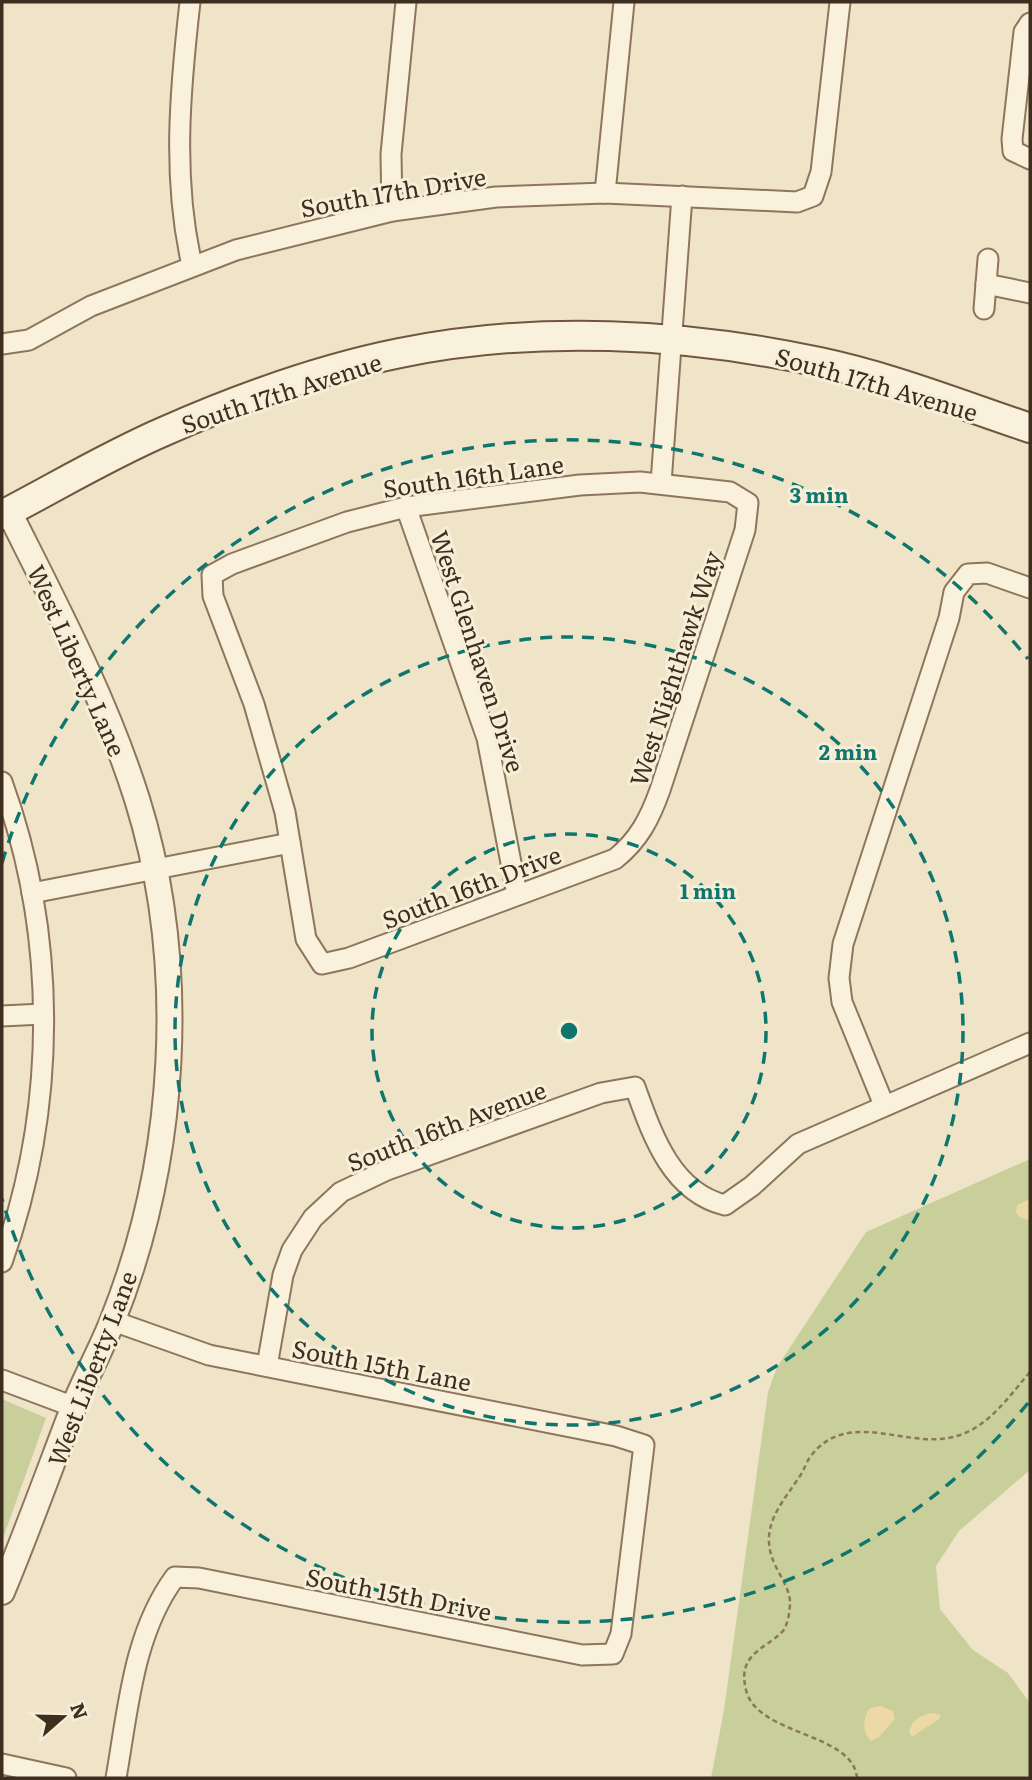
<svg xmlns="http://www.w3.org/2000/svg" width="1032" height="1780" viewBox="0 0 1032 1780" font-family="Literata,serif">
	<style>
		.green { fill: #c9cf9b }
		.sand { fill: #ecd9a5 }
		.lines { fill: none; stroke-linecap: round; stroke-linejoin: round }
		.minor-casing { stroke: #8d765c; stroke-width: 23 }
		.tertiary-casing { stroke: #8d765c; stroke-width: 28 }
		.secondary-casing { stroke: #6f573f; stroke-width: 32 }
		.path { stroke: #8d765c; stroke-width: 2.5; stroke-dasharray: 5 3.5; stroke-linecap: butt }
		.minor { stroke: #faf1dc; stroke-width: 19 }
		.tertiary { stroke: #faf1dc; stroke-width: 24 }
		.secondary { stroke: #faf1dc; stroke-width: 28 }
		.ring { fill: none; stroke: #0f766e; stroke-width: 3.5; stroke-dasharray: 12 9 }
		.labels { text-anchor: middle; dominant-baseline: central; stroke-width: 6; stroke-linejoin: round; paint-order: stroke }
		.street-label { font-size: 24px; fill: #3d2e20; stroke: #f7eed8 }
		.centre { fill: #0f766e; stroke: #f7eed8; stroke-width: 3.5 }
		.ring-label { font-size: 21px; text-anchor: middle; font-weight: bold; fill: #0f766e; stroke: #f7eed8; stroke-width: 6; stroke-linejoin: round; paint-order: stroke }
	</style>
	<rect width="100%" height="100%" fill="#f0e4c8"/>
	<g class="green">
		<polygon points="1030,1159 1030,1470 959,1531 936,1566 940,1609 973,1650 1008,1673 1030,1703 1030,1778 711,1778 724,1710 768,1392 777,1367 866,1232"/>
		<polygon points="2,1399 46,1418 2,1541"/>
	</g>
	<g class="sand">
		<polygon points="1030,1199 1030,1220 1021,1218 1016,1213 1017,1205"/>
		<path d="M 881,1706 L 893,1711 L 895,1719 L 879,1737 L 871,1741 C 862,1732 862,1718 870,1708 Z"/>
		<path d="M 933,1713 L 941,1715 L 939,1719 L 912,1737 L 909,1732 C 912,1719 921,1715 933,1713 Z"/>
	</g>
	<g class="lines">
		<g class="minor-casing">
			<g id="minor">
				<path d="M 190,2 C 180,90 172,178 192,265"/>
				<polyline points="1030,23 1024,32 1012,139 1013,151 1030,159"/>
				<polyline points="605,193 624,2"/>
				<polyline points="392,211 391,154 406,2"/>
				<polyline points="986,284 1030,293"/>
				<polyline points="984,309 988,259"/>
				<polyline points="2,344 29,340 91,306 236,250 392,211 496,197 605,193 797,202 813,196 821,172 840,2"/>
				<path d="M 640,482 L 730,492 L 748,503 L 745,530 L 660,790 C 650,818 639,840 615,859 L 349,958 L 322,964 L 306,939 L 285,812 L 254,704 L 213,596 L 212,575 L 232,564 L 347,522 L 406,507 L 580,485 Z"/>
				<polyline points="661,483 682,196"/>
				<polyline points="406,507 487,738 517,894"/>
				<path d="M 2,782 C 58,936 57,1109 2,1262"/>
				<polyline points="32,893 290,843"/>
				<polyline points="2,1016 43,1014"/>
				<polyline points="884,1105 842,1002 839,978 843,944 949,618 954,592 968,574 987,573 1030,588"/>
				<path d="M 113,1321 L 209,1355 L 616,1436 L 644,1445 L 621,1634 L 613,1654 L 582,1655 L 199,1578 L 175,1577 C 133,1634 128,1710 116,1778"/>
				<path d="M 267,1366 L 283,1275 L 292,1250 L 313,1218 L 341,1192 L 387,1170 L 601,1093 L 635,1087 C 652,1134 671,1192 725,1205 L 752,1186 L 798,1144 L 1030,1043"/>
				<polyline points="2,1380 74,1407"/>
				<polyline points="2,1764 66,1778"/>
			</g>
		</g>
		<g class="tertiary-casing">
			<path id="tertiary" d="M 2,1592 C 27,1532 49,1471 72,1411 C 84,1380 100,1352 112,1322 C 177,1160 189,965 137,799 C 105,698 56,606 9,512"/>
		</g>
		<g class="secondary-casing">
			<path id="secondary" d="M 2,515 C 56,487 109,455 165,431 C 240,398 320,369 400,353 C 536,325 684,333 819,362 C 891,377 961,405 1030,428"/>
		</g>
		<path class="path" d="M 857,1778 C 853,1732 757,1736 746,1690 C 737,1654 764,1650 782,1632 C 788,1626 790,1610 790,1602 C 790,1591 781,1577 776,1567 C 757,1529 780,1506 800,1476 C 804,1470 806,1463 810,1457 C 849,1405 910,1453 960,1435 C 990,1425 1010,1395 1030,1372"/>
		<use href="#minor" class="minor"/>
		<use href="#tertiary" class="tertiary"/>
		<use href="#secondary" class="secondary"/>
	</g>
	<g class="ring">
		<circle cx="569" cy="1031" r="197"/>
		<circle cx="569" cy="1031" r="394"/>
		<path d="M1028 1403A591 591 0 0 1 2 1199M2 863A591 591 0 0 1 1028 659"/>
	</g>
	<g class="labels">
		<g class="street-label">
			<text transform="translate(393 191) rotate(-10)">South 17th Drive</text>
			<text transform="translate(877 383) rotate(16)">South 17th Avenue</text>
			<text transform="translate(281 392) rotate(-18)">South 17th Avenue</text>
			<text transform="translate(473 475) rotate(-8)">South 16th Lane</text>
			<text transform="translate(479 651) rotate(72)">West Glenhaven Drive</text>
			<text transform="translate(78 660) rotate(66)">West Liberty Lane</text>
			<text transform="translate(674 668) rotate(-72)">West Nighthawk Way</text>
			<text transform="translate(471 886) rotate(-21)">South 16th Drive</text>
			<text transform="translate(446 1125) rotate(-21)">South 16th Avenue</text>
			<text transform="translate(382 1364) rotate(11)">South 15th Lane</text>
			<text transform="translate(91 1368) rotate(-69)">West Liberty Lane</text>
			<text transform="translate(399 1593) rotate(11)">South 15th Drive</text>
		</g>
	</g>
	<circle cx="569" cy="1031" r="10" class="centre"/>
	<g class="ring-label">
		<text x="819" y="503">3 min</text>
		<text x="848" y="760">2 min</text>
		<text x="708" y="899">1 min</text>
	</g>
	<rect width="1032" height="1780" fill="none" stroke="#3d2e20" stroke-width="7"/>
	<g transform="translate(63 1717) rotate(70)" stroke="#f7eed8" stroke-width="5" paint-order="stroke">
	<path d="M0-5L12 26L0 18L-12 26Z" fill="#3d2e20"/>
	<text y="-10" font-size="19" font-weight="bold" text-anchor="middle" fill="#3d2e20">N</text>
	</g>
</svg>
